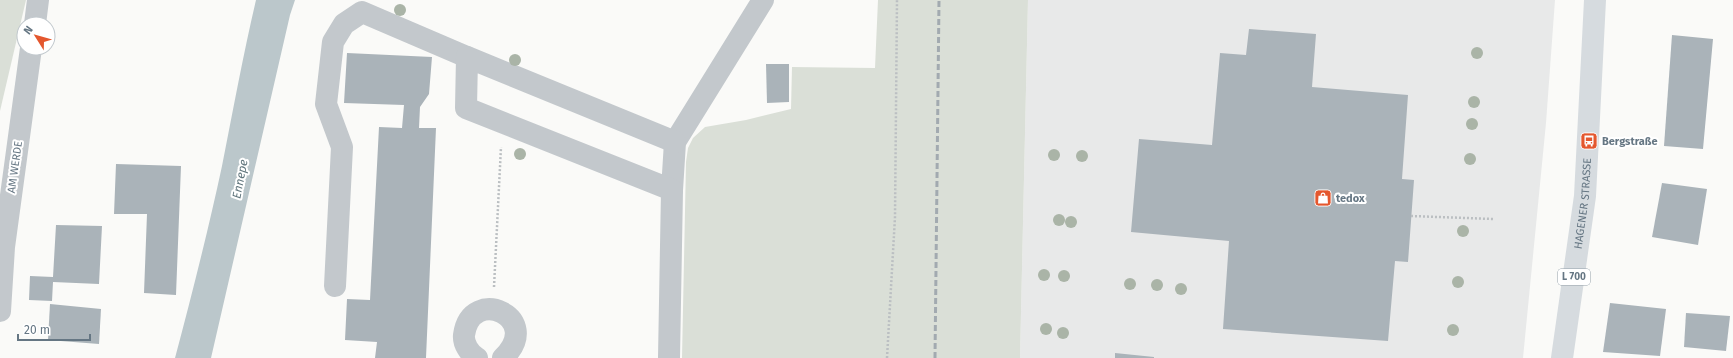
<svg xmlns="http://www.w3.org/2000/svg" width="1733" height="358" viewBox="0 0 1733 358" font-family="'Fira Sans',sans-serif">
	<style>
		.built { fill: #e8e9e9 }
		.green { fill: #dadfd7 }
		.water { fill: #bbc7cb }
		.building { fill: #aab3b9 }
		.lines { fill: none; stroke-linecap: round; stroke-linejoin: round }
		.path { stroke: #bbbfc2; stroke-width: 2.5; stroke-dasharray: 2 2; stroke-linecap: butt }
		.minor { stroke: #c3c8cc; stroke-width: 22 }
		.major { stroke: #d6dbdf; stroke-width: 22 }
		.rail { stroke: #a2aab0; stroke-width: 3; stroke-dasharray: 6 3; stroke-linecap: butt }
		.tree { fill: #aab4a7 }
		.labels { text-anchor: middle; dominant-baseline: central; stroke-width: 4; stroke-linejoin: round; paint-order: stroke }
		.shield { fill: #fff; stroke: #939fa8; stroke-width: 1 }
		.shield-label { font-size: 10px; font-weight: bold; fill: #657683 }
		.poi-label { font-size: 11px; font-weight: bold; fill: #657683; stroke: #fff; text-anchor: start }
		.street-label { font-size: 11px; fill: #657683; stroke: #fff }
		.water-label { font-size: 12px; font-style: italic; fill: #60757c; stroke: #fff }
	</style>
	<rect width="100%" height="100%" fill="#fafaf8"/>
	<polygon class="built" points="1028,0 1555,0 1546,123 1523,358 1020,358"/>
	<g class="green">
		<polygon points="0,0 26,0 0,111"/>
		<polygon points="878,0 1028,0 1020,358 682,358 686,162 688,148 693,138 705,127 746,120 791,109 792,67 875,68"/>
	</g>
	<path class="water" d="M 256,0 L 295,0 L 290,15 L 211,358 L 175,358 C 192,294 208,231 222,166 C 233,111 243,55 256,0 Z"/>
	<g class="building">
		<polygon points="1249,29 1316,34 1312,87 1408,95 1402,179 1414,180 1408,262 1395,261 1388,341 1223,329 1229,241 1131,232 1139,139 1212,145 1220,53 1246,55"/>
		<polygon points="1672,35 1713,39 1703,149 1664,146"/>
		<polygon points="347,53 432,57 429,94 420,107 419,128 436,128 426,358 375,358 377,342 345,340 347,299 370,300 379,127 402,128 404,105 344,103"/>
		<polygon points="766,64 789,64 789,102 767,103"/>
		<polygon points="116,164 181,166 176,295 144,293 147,214 114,214"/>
		<polygon points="1662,183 1707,189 1698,245 1652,237"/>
		<polygon points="56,225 102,226 99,284 53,282 52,301 29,300 30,276 53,277"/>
		<polygon points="1610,303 1666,309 1660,356 1603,352"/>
		<polygon points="50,304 101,309 99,344 48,340"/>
		<polygon points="1686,313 1730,316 1726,351 1684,347"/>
		<polygon points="1115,353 1154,357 1154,358 1115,358"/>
	</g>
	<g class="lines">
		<g class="path">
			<polyline points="1411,216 1493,219"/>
			<polyline points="494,287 501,147"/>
			<polyline points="887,358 895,217 897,0"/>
		</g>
		<g class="minor">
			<polyline points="35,24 38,0"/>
			<polyline points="672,190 675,142 763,0"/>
			<polyline points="335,286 342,147 326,104 333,42 344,24 362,12 467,57"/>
			<polyline points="0,311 4,247 31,48"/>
			<path d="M 477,358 C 470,354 463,344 464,335 C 471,284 545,318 503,358"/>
			<polyline points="669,358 672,190 466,108 467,57 675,142"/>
		</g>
		<path class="major" id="s1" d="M 1562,358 L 1585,196 L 1595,0"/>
		<polyline class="rail" points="935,358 939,0"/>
	</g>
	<g class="tree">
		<circle cx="400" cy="10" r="6"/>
		<circle cx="1477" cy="53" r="6"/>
		<circle cx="515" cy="60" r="6"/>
		<circle cx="1474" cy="102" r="6"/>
		<circle cx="1472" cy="124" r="6"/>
		<circle cx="520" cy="154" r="6"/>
		<circle cx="1054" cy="155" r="6"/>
		<circle cx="1082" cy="156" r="6"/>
		<circle cx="1470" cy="159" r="6"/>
		<circle cx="1059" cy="220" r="6"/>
		<circle cx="1071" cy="222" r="6"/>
		<circle cx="1463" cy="231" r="6"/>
		<circle cx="1044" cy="275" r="6"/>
		<circle cx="1064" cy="276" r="6"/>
		<circle cx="1458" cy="282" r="6"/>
		<circle cx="1130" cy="284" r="6"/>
		<circle cx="1157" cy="285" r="6"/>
		<circle cx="1181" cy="289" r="6"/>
		<circle cx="1046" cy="329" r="6"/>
		<circle cx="1453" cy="330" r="6"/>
		<circle cx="1063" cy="333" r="6"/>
	</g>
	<defs>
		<g id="bus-square" transform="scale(0.9)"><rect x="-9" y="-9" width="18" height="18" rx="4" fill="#e4572e" stroke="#fff"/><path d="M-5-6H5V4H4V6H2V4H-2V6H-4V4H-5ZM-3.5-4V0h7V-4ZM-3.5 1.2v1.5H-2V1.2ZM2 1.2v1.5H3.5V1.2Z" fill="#fff"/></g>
		<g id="shop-square" transform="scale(0.9)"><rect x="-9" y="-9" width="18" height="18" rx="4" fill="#e4572e" stroke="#fff"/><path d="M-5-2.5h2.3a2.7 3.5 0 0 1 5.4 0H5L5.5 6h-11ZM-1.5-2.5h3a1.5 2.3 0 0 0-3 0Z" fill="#fff"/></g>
	</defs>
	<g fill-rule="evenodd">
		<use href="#bus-square" x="1589" y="141"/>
		<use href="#shop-square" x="1323" y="198"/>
	</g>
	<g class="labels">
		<rect class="shield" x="1558" y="269" width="32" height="16" rx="3"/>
		<g class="shield-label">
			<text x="1574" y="277">L 700</text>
		</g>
		<g class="poi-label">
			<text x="1602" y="141">Bergstraße</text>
			<text x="1336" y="198">tedox</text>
		</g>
		<g class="street-label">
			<text transform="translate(15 167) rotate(-82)">AM WERDE</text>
			<text stroke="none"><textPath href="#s1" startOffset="156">HAGENER STRASSE</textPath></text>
		</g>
		<g class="water-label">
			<text transform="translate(240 179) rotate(-79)">Ennepe</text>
		</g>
	</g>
	<g transform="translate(36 36) rotate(307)"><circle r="19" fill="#ffffff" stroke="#c1c8cd"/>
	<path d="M0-3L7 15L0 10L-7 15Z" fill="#e4572e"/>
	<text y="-6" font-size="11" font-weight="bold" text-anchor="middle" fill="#657683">N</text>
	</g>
	<path d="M18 334v6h72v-6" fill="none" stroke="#657683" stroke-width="2"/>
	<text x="24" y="334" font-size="12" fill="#657683" stroke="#ffffff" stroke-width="3" paint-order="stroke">20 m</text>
</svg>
